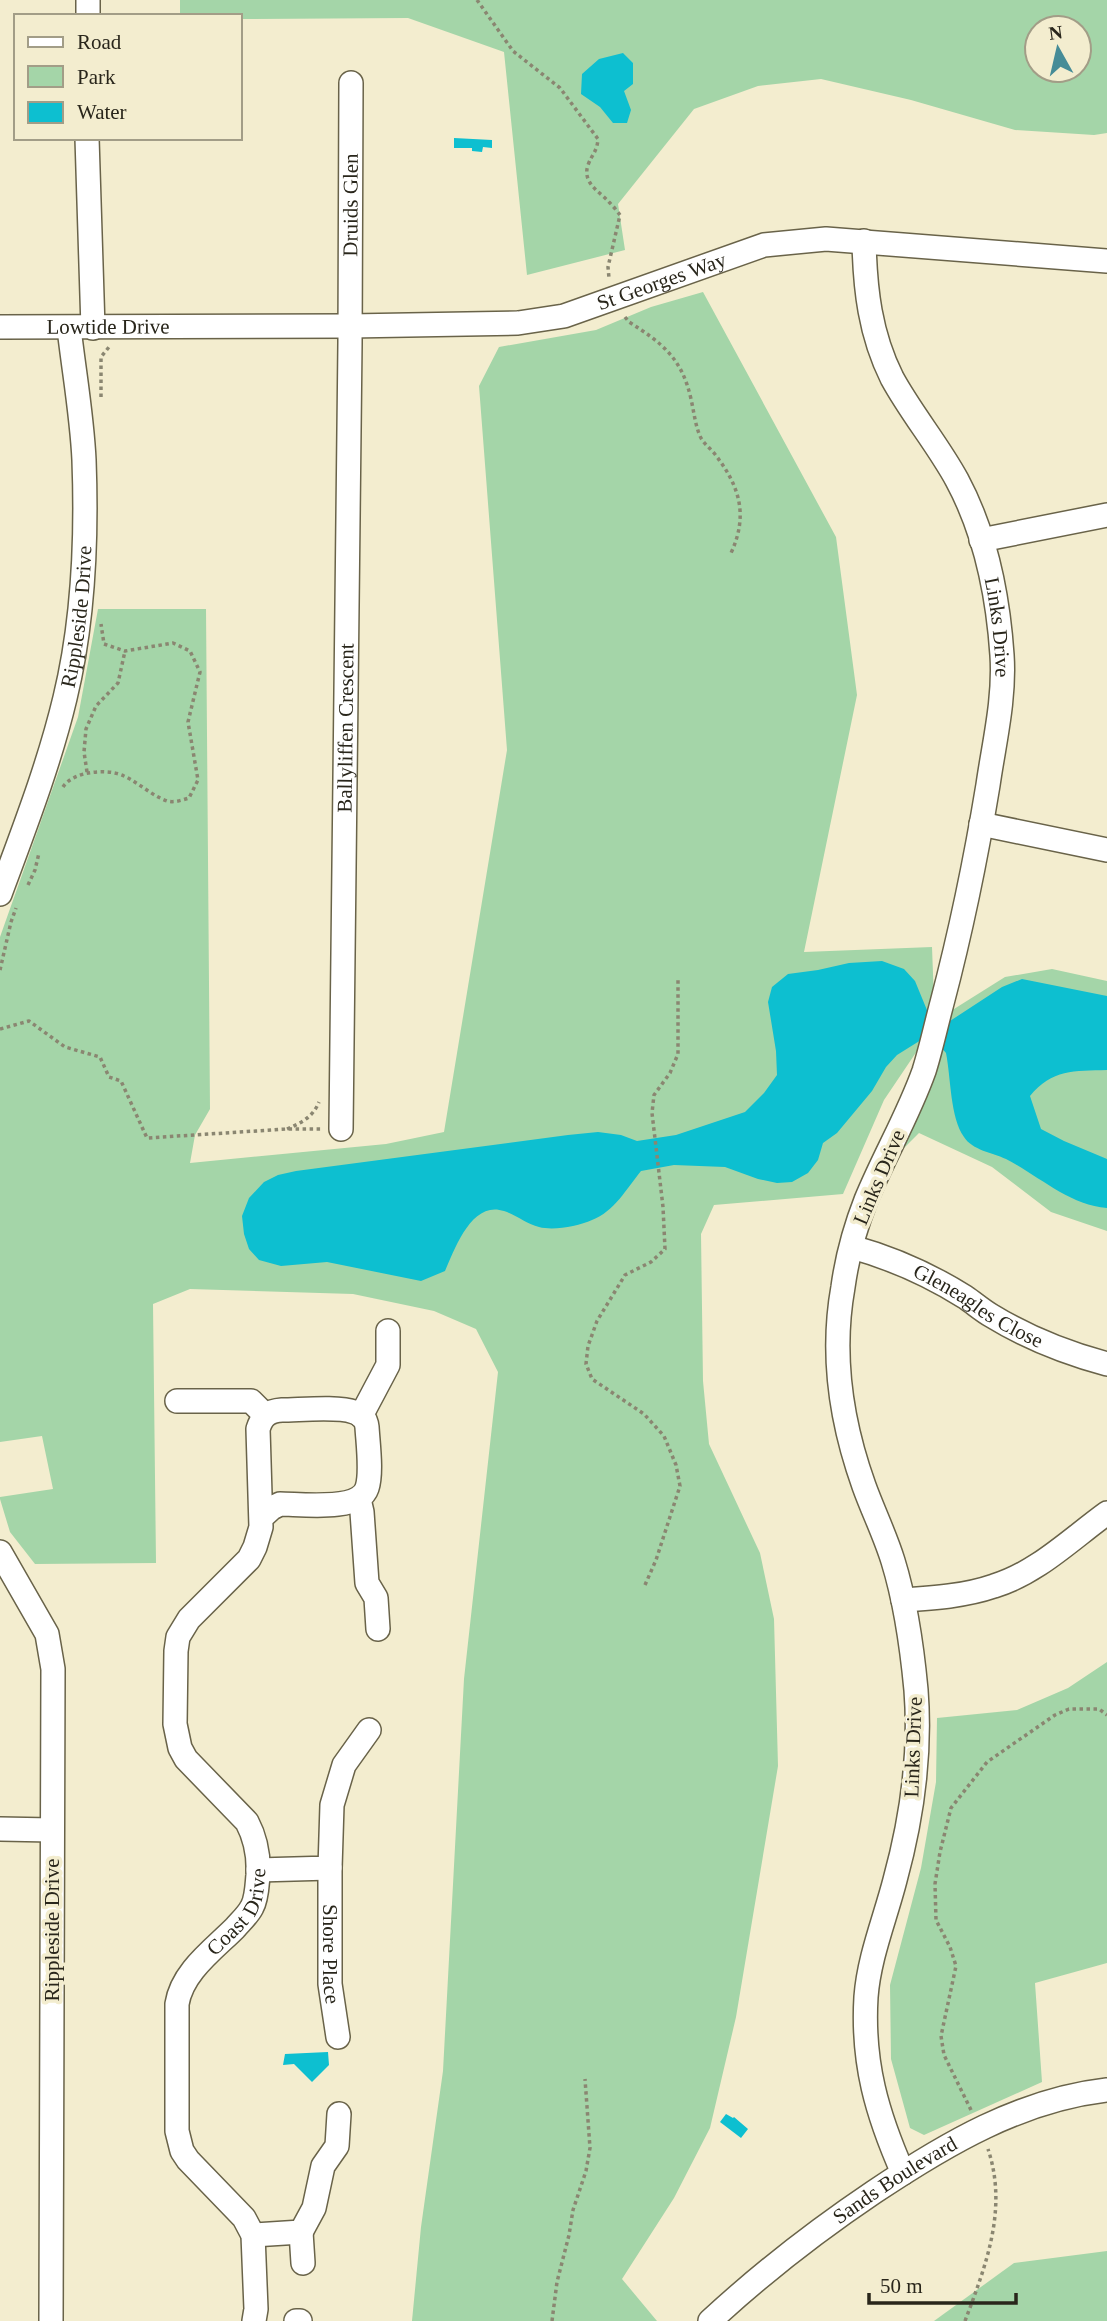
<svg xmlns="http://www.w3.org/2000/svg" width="1107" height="2321" viewBox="0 0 1107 2321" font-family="Georgia,serif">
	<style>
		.green { fill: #a4d5a8; fill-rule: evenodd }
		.water { fill: #0dbfd0 }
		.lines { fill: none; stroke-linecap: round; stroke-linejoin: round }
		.minor-casing { stroke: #696349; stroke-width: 26 }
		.path { stroke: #8a8671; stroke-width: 3.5; stroke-dasharray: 3.5 3.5; stroke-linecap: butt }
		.minor { stroke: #fff; stroke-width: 23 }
		.labels { text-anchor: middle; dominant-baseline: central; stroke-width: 7; stroke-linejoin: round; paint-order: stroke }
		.street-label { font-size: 21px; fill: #29261b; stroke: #f3edcf }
	</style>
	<rect width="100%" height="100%" fill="#f3edcf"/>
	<g class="green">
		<path d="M 180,0 L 1107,0 L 1107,133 L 1094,135 L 1015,130 L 911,100 L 821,79 L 758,86 L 694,109 L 618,204 L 625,250 L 527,275 L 504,52 L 408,18 L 240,19 L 240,16 L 180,16 ZM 1037,28 L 1079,28 L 1079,70 L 1037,70 Z"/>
		<polygon points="703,292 836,537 857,695 804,952 932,947 934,1001 954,1009 1005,977 1052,969 1107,981 1107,1231 1051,1212 992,1167 919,1133 902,1150 936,1051 919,1048 884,1100 843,1194 714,1205 701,1234 703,1381 709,1444 760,1553 774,1619 778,1766 736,2017 710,2128 674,2198 622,2279 657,2321 412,2321 421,2227 443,2071 464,1679 498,1372 476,1329 434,1311 353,1294 190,1289 153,1304 156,1563 35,1564 10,1532 0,1499 0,1497 53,1489 42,1436 0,1442 0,937 78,717 98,609 206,609 210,1109 195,1135 190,1163 386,1144 444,1132 507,750 479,386 499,347 596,330 651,307"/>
		<polygon points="1107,1662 1107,1963 1035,1983 1042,2082 924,2135 910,2128 891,2059 890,1985 921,1868 936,1782 937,1718 1017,1710 1068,1688"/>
		<polygon points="1107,2251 1107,2321 934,2321 1014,2263"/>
	</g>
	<g class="water">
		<polygon points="623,53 633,63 633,84 624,91 631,110 627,123 613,123 600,107 581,94 582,74 599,59"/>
		<polygon points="454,138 492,140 492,148 483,147 482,152 472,151 472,148 454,148"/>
		<path d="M 882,961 L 904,969 L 915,981 L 929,1015 L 950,1021 L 1002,987 L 1022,979 L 1107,996 L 1107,1070 C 1074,1071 1052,1069 1030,1096 L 1041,1129 L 1064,1141 L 1107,1159 L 1107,1208 C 1069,1205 1039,1176 1006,1159 C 993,1153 972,1150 964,1137 C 950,1117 951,1078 946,1053 L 940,1046 L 921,1040 L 897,1055 L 886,1067 L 872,1091 L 837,1133 L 823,1143 L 818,1160 L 808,1173 L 792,1182 L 777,1183 L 758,1179 L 725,1167 L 674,1165 L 641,1171 C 627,1188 614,1212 592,1220 C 578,1226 554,1231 539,1227 C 527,1224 516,1215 504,1211 C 472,1200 455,1248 445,1271 L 421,1281 L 327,1262 L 281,1266 L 259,1260 L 249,1249 L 244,1234 L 242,1216 L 249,1198 L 264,1182 L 278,1175 L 296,1171 L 568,1135 L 598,1132 L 621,1135 L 637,1141 L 676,1135 L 745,1112 L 764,1093 L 777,1075 L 776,1051 L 768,1002 L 772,987 L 788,974 L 818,970 L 849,963 Z"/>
		<polygon points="328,2052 329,2065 312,2082 294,2064 283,2065 285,2054"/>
		<polygon points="726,2114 733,2118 734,2117 748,2129 741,2138 720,2122"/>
	</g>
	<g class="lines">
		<g class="minor-casing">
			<g id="minor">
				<polyline points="88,16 88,0"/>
				<polyline points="87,138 93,328"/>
				<path id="s1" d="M 864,241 C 865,289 870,334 892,378 C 911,413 938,445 957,480 C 985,532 998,596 1002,655 C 1005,699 994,743 988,785 C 976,858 961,931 942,1003 C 936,1025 931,1049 924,1071 C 908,1116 884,1156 866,1200 C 855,1228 847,1258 843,1287 C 831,1354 841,1422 864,1486 C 873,1511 885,1535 893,1561 C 906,1603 912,1647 916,1690 C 921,1754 912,1818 895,1880 C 885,1919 869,1957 866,1997 C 862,2063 877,2114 903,2173"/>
				<path id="s2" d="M 0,327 L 350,326 L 518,323 L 564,316 L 764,245 L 826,239 L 1107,261"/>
				<polyline points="981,540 1107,515"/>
				<polyline points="981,824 1107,850"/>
				<path id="s3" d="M 0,894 C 24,829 49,765 65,698 C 84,620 87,539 84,460 C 82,416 74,372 69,328"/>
				<path id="s4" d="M 341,1129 L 350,343 L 351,83"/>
				<path id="s5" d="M 852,1247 C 892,1258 930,1275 965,1297 C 974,1303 983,1311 992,1316 C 1028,1338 1066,1353 1107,1364"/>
				<polyline points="177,1401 251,1401 265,1415"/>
				<polyline points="361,1416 388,1365 388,1331"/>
				<polyline points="359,1499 362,1512 367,1583 376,1598 378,1629"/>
				<polyline points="0,1552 47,1634 53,1669 51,2321"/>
				<path d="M 903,1600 C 934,1598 965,1596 994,1586 C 1037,1573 1071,1539 1107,1513"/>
				<polyline points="0,1829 52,1830"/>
				<path id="s6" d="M 330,1868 L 330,1984 L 338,2037"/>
				<polyline points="258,1870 330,1868 332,1805 344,1765 369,1730"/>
				<polyline points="301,2232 303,2263"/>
				<polyline points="253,2235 301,2232 314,2208 323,2166 337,2146 339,2114"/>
				<path id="s7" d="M 254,2321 L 256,2309 L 253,2235 L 244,2218 L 188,2160 L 182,2151 L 177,2131 L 177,2004 C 182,1972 213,1950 235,1928 C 241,1921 248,1915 252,1907 C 257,1898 257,1885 258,1875 C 259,1856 256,1839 247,1822 L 186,1759 L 180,1748 L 175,1724 L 176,1651 L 178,1637 L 189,1619 L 249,1559 L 255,1547 L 261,1527 L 258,1429 C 262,1416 268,1411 282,1410 C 299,1410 339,1406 354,1412 C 362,1414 366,1419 367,1427 C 368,1444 372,1473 367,1488 C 359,1512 301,1504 280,1504 L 272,1508 L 261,1518"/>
				<polyline points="296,2321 300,2321"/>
				<path id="s8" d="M 710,2321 C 762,2273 816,2231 874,2192 C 946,2144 1020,2100 1107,2090"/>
			</g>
		</g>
		<g class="path">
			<path d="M 477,0 L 513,51 L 560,88 L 598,139 C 597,152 592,154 588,165 C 582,183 599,191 609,202 C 613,206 617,211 620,215 L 608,267 L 609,278"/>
			<path d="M 625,317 L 629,322 C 662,343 682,358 691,399 C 694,412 695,424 700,436 C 703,443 709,447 714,453 C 739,485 749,514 731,553"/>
			<polyline points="101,397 101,357 109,347"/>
			<polyline points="87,772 84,752 86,729 96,706 118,683 125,651"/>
			<path d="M 63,787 C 73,771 108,768 124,776 C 139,783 151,795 167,801 C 174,803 182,800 189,798 L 198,780 L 188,722 L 200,672 L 190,651 L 173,643 L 125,651 L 104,644 L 101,624"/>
			<polyline points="28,885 35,870 39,853"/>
			<polyline points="0,970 11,922 16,908"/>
			<polyline points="0,1029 29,1021 65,1047 100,1057 109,1077 121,1081 147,1138 287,1129 321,1129"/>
			<path d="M 287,1129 C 301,1123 313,1117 319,1102"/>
			<polyline points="645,1585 656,1560 680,1486 676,1465 664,1436 644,1414 592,1379 586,1364 588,1346 597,1321 625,1275 651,1262 665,1249 663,1207 652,1113 654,1095 670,1073 678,1054 678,979"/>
			<polyline points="971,2110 944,2055 941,2036 956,1966 950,1947 936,1920 935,1884 940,1852 951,1808 987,1762 1055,1715 1069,1709 1099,1709 1107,1715"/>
			<polyline points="552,2321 557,2282 569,2235 573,2210 586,2171 590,2148 585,2079"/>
			<path d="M 965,2321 C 986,2265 1008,2209 988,2149"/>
		</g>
		<use href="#minor" class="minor"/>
	</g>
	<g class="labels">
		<g class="street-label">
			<text stroke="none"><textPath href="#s4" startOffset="924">Druids Glen</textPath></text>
			<text stroke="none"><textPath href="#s2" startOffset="668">St Georges Way</textPath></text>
			<text stroke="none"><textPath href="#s2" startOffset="108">Lowtide Drive</textPath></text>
			<text stroke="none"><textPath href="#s3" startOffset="289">Rippleside Drive</textPath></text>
			<text stroke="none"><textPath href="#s1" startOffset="416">Links Drive</textPath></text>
			<text stroke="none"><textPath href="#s4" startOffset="401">Ballyliffen Crescent</textPath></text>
			<text transform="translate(879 1177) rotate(-67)">Links Drive</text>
			<text stroke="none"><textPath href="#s5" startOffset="140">Gleneagles Close</textPath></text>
			<text transform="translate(913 1747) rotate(-88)">Links Drive</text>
			<text stroke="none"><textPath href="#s7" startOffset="458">Coast Drive</textPath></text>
			<text transform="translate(52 1930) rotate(-90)">Rippleside Drive</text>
			<text stroke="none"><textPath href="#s6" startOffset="86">Shore Place</textPath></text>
			<text stroke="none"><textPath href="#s8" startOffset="233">Sands Boulevard</textPath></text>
		</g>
	</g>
	<rect x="14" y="14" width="228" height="126" fill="#f3edcf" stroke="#a29d87" stroke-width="2"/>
	<rect x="28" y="37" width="35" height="10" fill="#ffffff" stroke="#a29d87" stroke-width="2"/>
	<text x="77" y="49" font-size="21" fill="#29261b">Road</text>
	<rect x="28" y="66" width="35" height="21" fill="#a4d5a8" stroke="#a29d87" stroke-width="2"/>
	<text x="77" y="84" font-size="21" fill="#29261b">Park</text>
	<rect x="28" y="102" width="35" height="21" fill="#0dbfd0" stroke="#a29d87" stroke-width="2"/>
	<text x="77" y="119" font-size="21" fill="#29261b">Water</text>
	<g transform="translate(1058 49) rotate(352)"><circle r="33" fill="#f3edcf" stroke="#a29d87" stroke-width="2"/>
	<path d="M0-5L12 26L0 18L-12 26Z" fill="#468c97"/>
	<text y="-10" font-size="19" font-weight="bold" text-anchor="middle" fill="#29261b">N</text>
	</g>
	<path d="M869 2293v10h147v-10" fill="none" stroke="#29261b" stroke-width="3.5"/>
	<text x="880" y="2293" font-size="21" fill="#29261b" stroke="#f3edcf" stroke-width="5" paint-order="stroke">50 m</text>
</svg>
